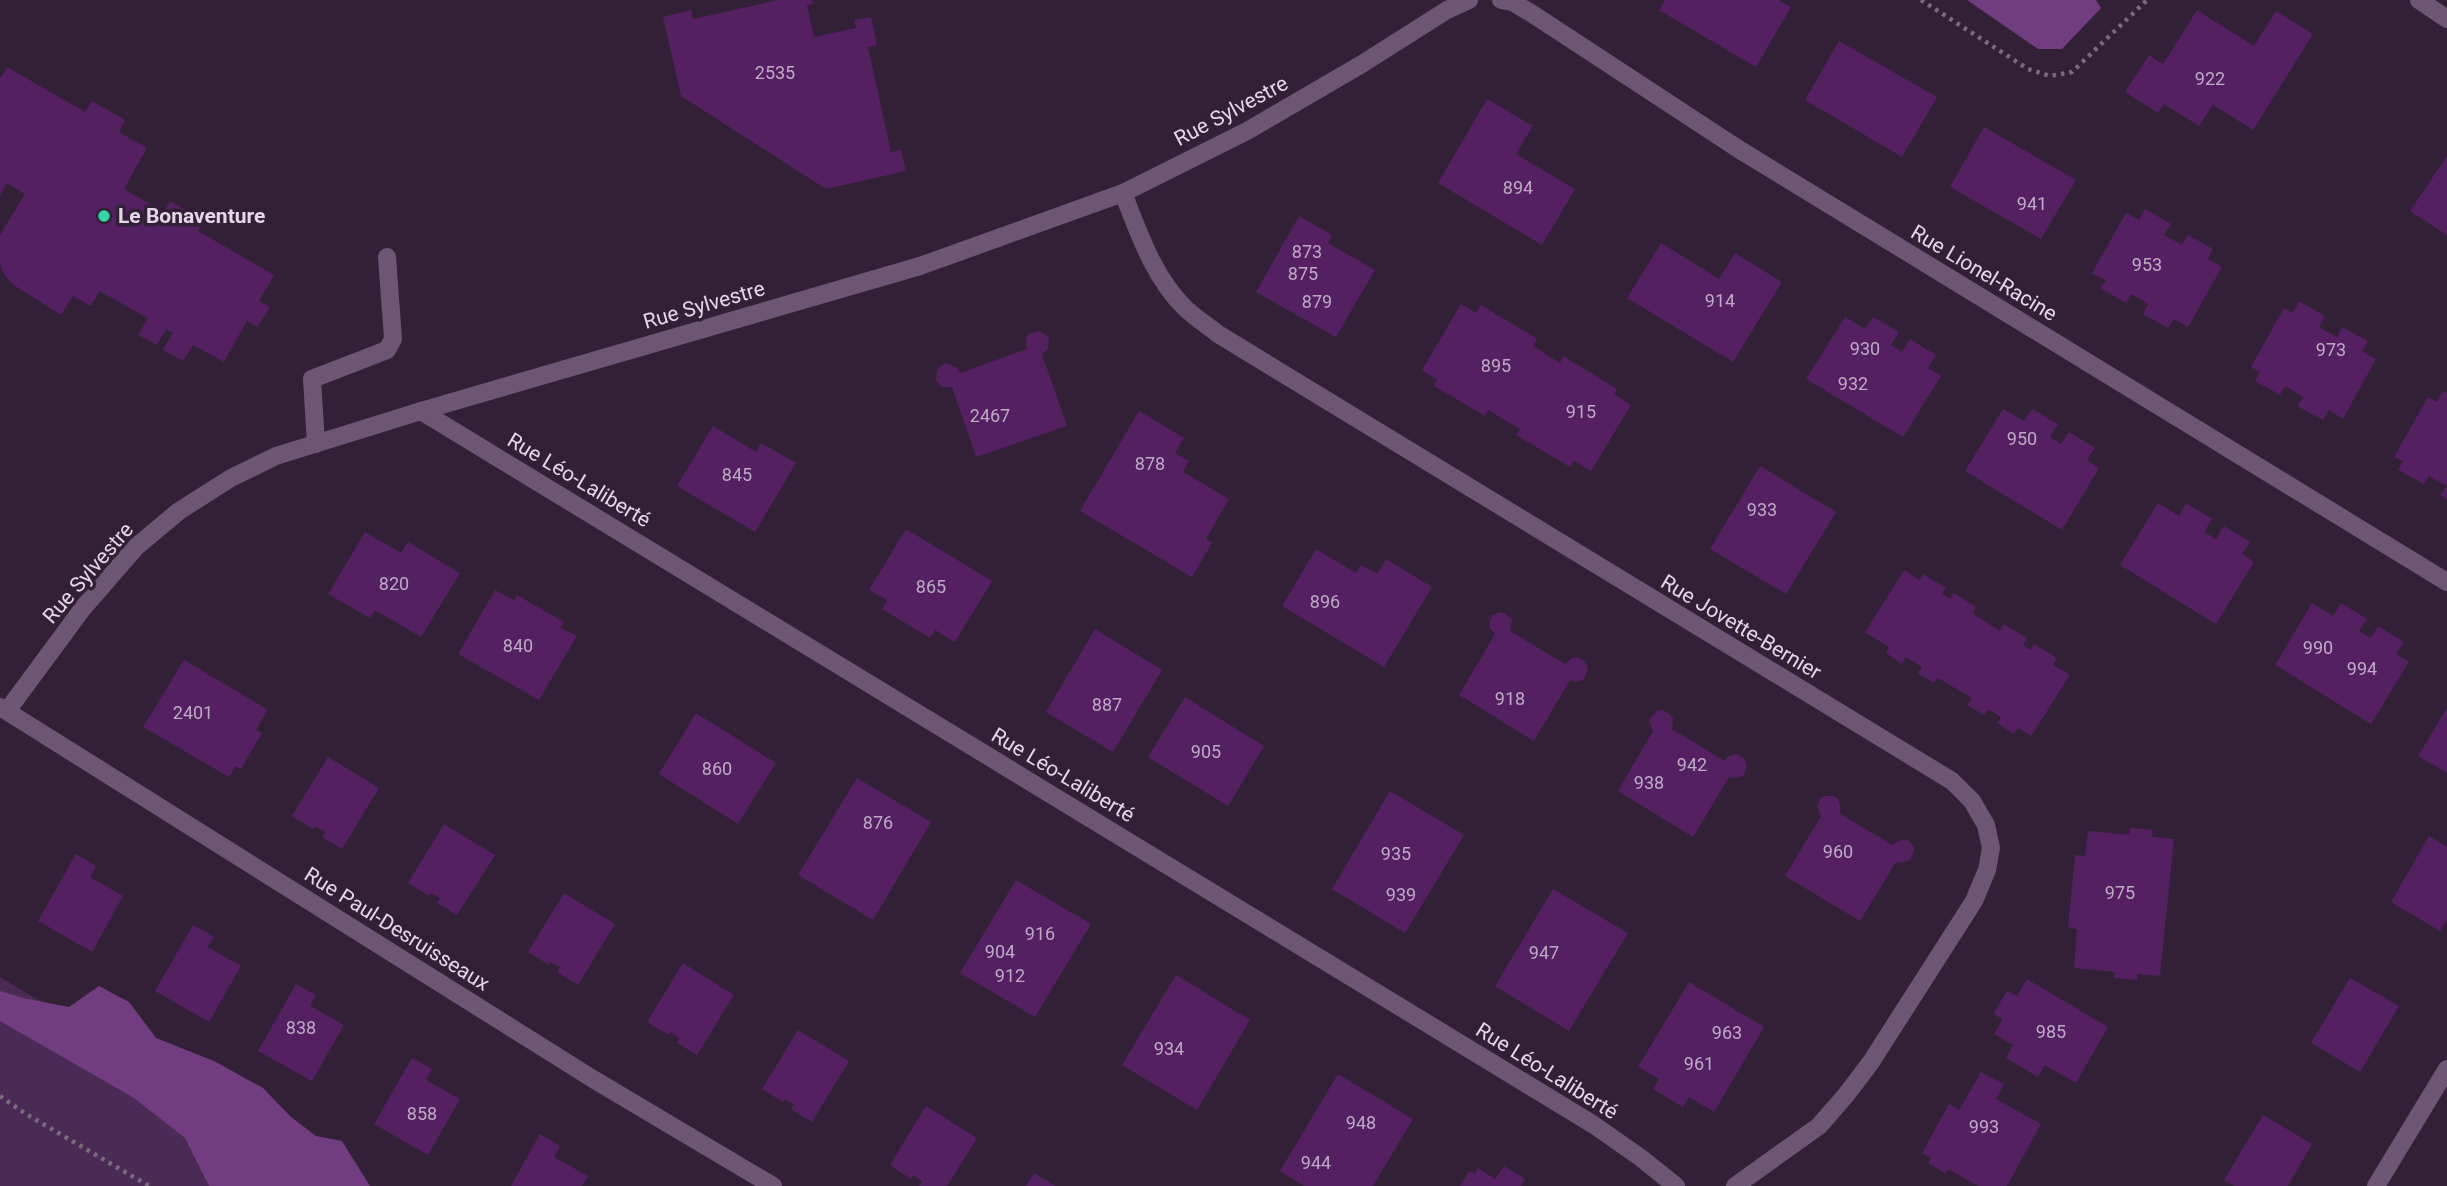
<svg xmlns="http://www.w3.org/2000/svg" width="2447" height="1186" viewBox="0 0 2447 1186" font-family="Roboto,sans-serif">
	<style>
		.green { fill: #4b2b55 }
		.forest { fill: #713d80 }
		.building { fill: #542062 }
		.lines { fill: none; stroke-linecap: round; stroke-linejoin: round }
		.path { stroke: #796a7d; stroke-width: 4.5; stroke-dasharray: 3.5 5; stroke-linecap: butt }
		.minor { stroke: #6c5673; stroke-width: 18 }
		.poi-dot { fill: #38d4a6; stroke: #312036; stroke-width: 2.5 }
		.labels { text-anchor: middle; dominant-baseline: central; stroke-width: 7; stroke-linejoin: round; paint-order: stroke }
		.number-label { font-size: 18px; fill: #bfaac5 }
		.street-label { font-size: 21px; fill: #e3d8e6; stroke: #312036 }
		.poi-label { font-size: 21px; font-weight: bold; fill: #e3d8e6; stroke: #312036; text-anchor: start }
	</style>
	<rect width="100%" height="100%" fill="#312036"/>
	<polygon class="green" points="0,977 348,1186 0,1186"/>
	<g class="forest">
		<polygon points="1967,0 2096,0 2101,8 2062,49 2038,49"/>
		<polygon points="99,986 129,1002 156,1038 214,1061 263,1088 291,1117 316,1136 342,1141 370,1186 209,1186 185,1138 134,1098 0,1021 0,991 23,998 69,1007"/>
	</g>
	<g class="building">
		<polygon points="778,0 812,0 813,4 807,5 814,37 856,28 854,20 871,17 877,45 868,47 891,152 901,150 906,171 826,189 681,96 663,17 691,10 693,19"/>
		<polygon points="1665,0 1778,0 1791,7 1756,67 1659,10"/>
		<polygon points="2197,10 2254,46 2276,11 2313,34 2253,130 2213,105 2199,126 2164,104 2158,113 2125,92 2149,55 2163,64"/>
		<polygon points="1839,41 1937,97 1902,157 1805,100"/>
		<polygon points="7,67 85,112 92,101 125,120 119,132 147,148 124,189 164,212 170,201 204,220 198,231 274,275 259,301 270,307 258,327 247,321 224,362 193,345 183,361 163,350 173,333 166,329 157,345 138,335 148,318 99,291 91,306 73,296 61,315 12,284 4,274 0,264 0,235 25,194 7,183 0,196 0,79"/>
		<polygon points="1487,99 1533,126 1516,154 1575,189 1542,245 1438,183"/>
		<polygon points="1984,127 2076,180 2041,239 1950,187"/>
		<polygon points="2447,156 2447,235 2410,211"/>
		<polygon points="2145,209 2171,224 2164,235 2182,245 2188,235 2213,249 2208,259 2222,267 2188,327 2174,319 2168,328 2143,314 2148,304 2131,294 2126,303 2100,288 2106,280 2092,273 2126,213 2139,220"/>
		<polygon points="1299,216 1332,235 1328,243 1375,270 1336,337 1256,292"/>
		<polygon points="1661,243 1719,279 1735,253 1782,282 1733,362 1627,298"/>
		<polygon points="2299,301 2325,316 2319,327 2337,337 2342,327 2368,341 2362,351 2376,359 2343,419 2329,410 2323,420 2297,406 2303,397 2285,386 2280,395 2255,381 2260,372 2251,367 2284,308 2293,313"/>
		<polygon points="1461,304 1476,313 1481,305 1537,339 1533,346 1560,363 1563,356 1617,389 1614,394 1631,405 1591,471 1574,461 1570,467 1516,435 1520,429 1488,410 1485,416 1434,386 1437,380 1422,370"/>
		<polygon points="1845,317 1865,329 1873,317 1899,332 1891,345 1902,352 1910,339 1936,355 1928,368 1941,376 1903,437 1806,379"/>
		<polygon points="1038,331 1046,335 1049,339 1048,349 1042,354 1067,426 976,457 952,387 943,387 939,384 936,380 937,370 944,364 949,364 957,368 960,373 1027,349 1026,338 1029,334"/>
		<polygon points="2443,391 2447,393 2447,499 2441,495 2447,486 2429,476 2424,484 2398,470 2403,461 2394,457 2428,397 2437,402"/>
		<polygon points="2003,409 2024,421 2032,409 2058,424 2050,437 2061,444 2069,432 2095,448 2087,460 2099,468 2062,530 1965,471"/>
		<polygon points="1139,411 1184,438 1175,453 1189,461 1183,472 1229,499 1206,539 1212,543 1192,577 1080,511"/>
		<polygon points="713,426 756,452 761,443 796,463 755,532 677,486"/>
		<polygon points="1760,466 1836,512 1786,594 1710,549"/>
		<polygon points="2158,503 2179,516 2186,503 2212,519 2204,532 2216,539 2224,526 2250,542 2242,554 2254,562 2216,624 2120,565"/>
		<polygon points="906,529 992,581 955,642 935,630 930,638 882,609 887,600 869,590"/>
		<polygon points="365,532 401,553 408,542 460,573 421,637 375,610 370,618 328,594"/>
		<polygon points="1316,549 1356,573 1361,565 1377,574 1386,559 1432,587 1384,667 1282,606"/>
		<polygon points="1904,570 1920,580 1923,574 1946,588 1942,594 1950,599 1954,593 1976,607 1973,614 2000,631 2004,624 2027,638 2023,645 2031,650 2034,644 2057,658 2053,665 2070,675 2031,736 2018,728 2014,734 1997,723 2001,717 1988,709 1984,715 1967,705 1972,698 1938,678 1934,683 1918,673 1922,667 1906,657 1902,664 1886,653 1889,647 1865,632"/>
		<polygon points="495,590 514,600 517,595 564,622 561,628 577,636 539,700 458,654"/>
		<polygon points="2312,603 2333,616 2341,603 2367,619 2359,631 2371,638 2378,626 2404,642 2396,654 2409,662 2371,724 2275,665"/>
		<polygon points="1501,612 1506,614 1512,620 1510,631 1565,664 1572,658 1576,657 1585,661 1587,666 1588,670 1584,679 1575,682 1570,680 1534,741 1459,695 1495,634 1490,628 1490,619 1493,615"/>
		<polygon points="1095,629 1162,670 1113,752 1046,712"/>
		<polygon points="184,660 268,710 256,730 262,733 241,769 236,766 229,777 143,727"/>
		<polygon points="1185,697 1264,746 1228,806 1148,757"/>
		<polygon points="2447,708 2447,773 2418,756"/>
		<polygon points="1662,710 1667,712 1673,718 1672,729 1725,761 1727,757 1736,754 1744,758 1746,763 1747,767 1743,776 1734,778 1729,777 1693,837 1618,791 1653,731 1649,722 1651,717 1657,711"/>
		<polygon points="696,713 776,763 738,824 659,774"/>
		<polygon points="328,757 379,788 342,849 322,837 325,832 315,826 313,829 292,816"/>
		<polygon points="857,778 931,822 873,920 798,875"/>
		<polygon points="1390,791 1464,835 1405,933 1332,889"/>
		<polygon points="1825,796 1834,796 1838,799 1841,808 1839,813 1892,845 1903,839 1908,840 1914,847 1914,852 1910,860 1902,863 1896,862 1860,921 1785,876 1821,816 1817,806 1821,798"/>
		<polygon points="444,824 495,855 457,915 437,903 440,898 431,893 429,896 408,883"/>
		<polygon points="2130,828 2153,830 2152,837 2174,839 2160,976 2137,974 2137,980 2114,978 2115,972 2074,968 2077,929 2068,928 2075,855 2085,856 2088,831 2130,835"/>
		<polygon points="2429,836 2447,847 2447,920 2440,931 2391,902"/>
		<polygon points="76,854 96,866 90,877 123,896 92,952 38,921"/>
		<polygon points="1016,880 1091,924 1035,1017 960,973"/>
		<polygon points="1553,889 1628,933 1569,1031 1495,986"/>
		<polygon points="564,893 615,924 578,985 557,972 560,967 551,962 549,965 528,952"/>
		<polygon points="193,925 214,937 207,947 241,966 209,1022 155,991"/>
		<polygon points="683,963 734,995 697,1055 677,1043 679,1038 671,1032 669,1035 647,1022"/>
		<polygon points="1176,975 1250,1020 1197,1110 1122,1065"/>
		<polygon points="2350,978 2399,1006 2360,1072 2311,1043"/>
		<polygon points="2027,979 2108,1027 2076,1083 2045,1065 2038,1077 2006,1058 2013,1045 1994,1034 2003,1019 1993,1014 2007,991 2017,996"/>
		<polygon points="1689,982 1764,1027 1714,1112 1689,1097 1683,1107 1653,1089 1659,1079 1638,1067"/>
		<polygon points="296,984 316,995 310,1006 344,1025 312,1081 258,1051"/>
		<polygon points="798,1030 849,1061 812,1122 791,1109 794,1104 785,1099 783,1102 762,1089"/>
		<polygon points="412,1058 432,1069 426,1080 460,1099 428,1155 374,1124"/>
		<polygon points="1981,1072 2004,1084 1996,1099 2041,1124 2007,1186 1978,1186 1948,1169 1946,1174 1928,1163 1931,1158 1922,1153 1949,1104 1959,1110"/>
		<polygon points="1338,1074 1413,1119 1373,1186 1304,1186 1280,1171"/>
		<polygon points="926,1106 977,1138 947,1186 919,1186 922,1181 913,1175 911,1179 890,1165"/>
		<polygon points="2263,1115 2312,1144 2288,1186 2234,1186 2224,1180"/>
		<polygon points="540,1134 560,1146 554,1157 588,1176 582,1186 511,1186"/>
		<polygon points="1504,1166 1525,1179 1521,1186 1460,1186 1469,1171 1475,1174 1478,1168 1495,1179"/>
		<polygon points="1034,1173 1055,1186 1026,1186"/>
	</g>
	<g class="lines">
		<g class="path">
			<polyline points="1921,0 2028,69 2050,76 2072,72 2147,0"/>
			<polyline points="0,1096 26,1114 149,1186"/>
		</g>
		<g class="minor">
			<polyline points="1501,0 1512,2 1531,13 1740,150 2447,582"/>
			<polyline points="2419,0 2447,19"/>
			<path d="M 1123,193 C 1139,233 1153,276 1184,307 C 1194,317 1207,325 1218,334 L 1952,781 L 1972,801 L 1986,825 L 1991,848 L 1987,870 L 1974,901 L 1871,1062 L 1846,1095 L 1819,1126 L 1735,1186"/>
			<polyline points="421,411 1594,1125 1641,1158 1676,1186"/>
			<polyline points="316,444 312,379 387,350 393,339 387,257"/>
			<polyline points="0,707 593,1079 773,1186"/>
			<polyline points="7,711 83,608 136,547 179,511 231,478 276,456 421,411 920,266 1123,193 1247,131 1362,64 1447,10 1469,0"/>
			<polyline points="2376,1186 2447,1069"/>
		</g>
	</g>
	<circle class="poi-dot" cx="104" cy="216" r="7"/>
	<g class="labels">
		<g class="number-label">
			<text x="775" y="72">2535</text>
			<text x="2210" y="78">922</text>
			<text x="1518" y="187">894</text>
			<text x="2032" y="203">941</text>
			<text x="1307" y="251">873</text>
			<text x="2147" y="264">953</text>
			<text x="1303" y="273">875</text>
			<text x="1720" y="300">914</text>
			<text x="1317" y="301">879</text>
			<text x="1865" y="348">930</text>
			<text x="2331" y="349">973</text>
			<text x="1496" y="365">895</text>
			<text x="1853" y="383">932</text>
			<text x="1581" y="411">915</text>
			<text x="990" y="415">2467</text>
			<text x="2022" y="438">950</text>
			<text x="1150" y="463">878</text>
			<text x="737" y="474">845</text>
			<text x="1762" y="509">933</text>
			<text x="394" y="583">820</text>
			<text x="931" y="586">865</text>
			<text x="1325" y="601">896</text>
			<text x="518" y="645">840</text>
			<text x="2318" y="647">990</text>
			<text x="2362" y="668">994</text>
			<text x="1510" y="698">918</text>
			<text x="1107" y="704">887</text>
			<text x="193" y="712">2401</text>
			<text x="1206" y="751">905</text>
			<text x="1692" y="764">942</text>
			<text x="717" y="768">860</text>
			<text x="1649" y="782">938</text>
			<text x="878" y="822">876</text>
			<text x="1838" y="851">960</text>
			<text x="1396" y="853">935</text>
			<text x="2120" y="892">975</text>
			<text x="1401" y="894">939</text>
			<text x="1040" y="933">916</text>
			<text x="1000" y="951">904</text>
			<text x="1544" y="952">947</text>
			<text x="1010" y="975">912</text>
			<text x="301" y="1027">838</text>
			<text x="2051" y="1031">985</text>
			<text x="1727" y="1032">963</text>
			<text x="1169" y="1048">934</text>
			<text x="1699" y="1063">961</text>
			<text x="422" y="1113">858</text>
			<text x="1361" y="1122">948</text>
			<text x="1984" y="1126">993</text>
			<text x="1316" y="1162">944</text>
		</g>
		<g class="street-label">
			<text transform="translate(1231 111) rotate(-28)">Rue Sylvestre</text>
			<text transform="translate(1984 273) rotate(31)">Rue Lionel-Racine</text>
			<text transform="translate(704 305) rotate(-16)">Rue Sylvestre</text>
			<text transform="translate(579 480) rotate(31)">Rue Léo-Laliberté</text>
			<text transform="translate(88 573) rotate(-49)">Rue Sylvestre</text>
			<text transform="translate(1741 627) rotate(31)">Rue Jovette-Bernier</text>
			<text transform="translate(1063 775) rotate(31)">Rue Léo-Laliberté</text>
			<text transform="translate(397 929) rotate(32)">Rue Paul-Desruisseaux</text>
			<text transform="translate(1547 1071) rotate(32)">Rue Léo-Laliberté</text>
		</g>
		<g class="poi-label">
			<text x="118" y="216">Le Bonaventure</text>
		</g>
	</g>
</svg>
